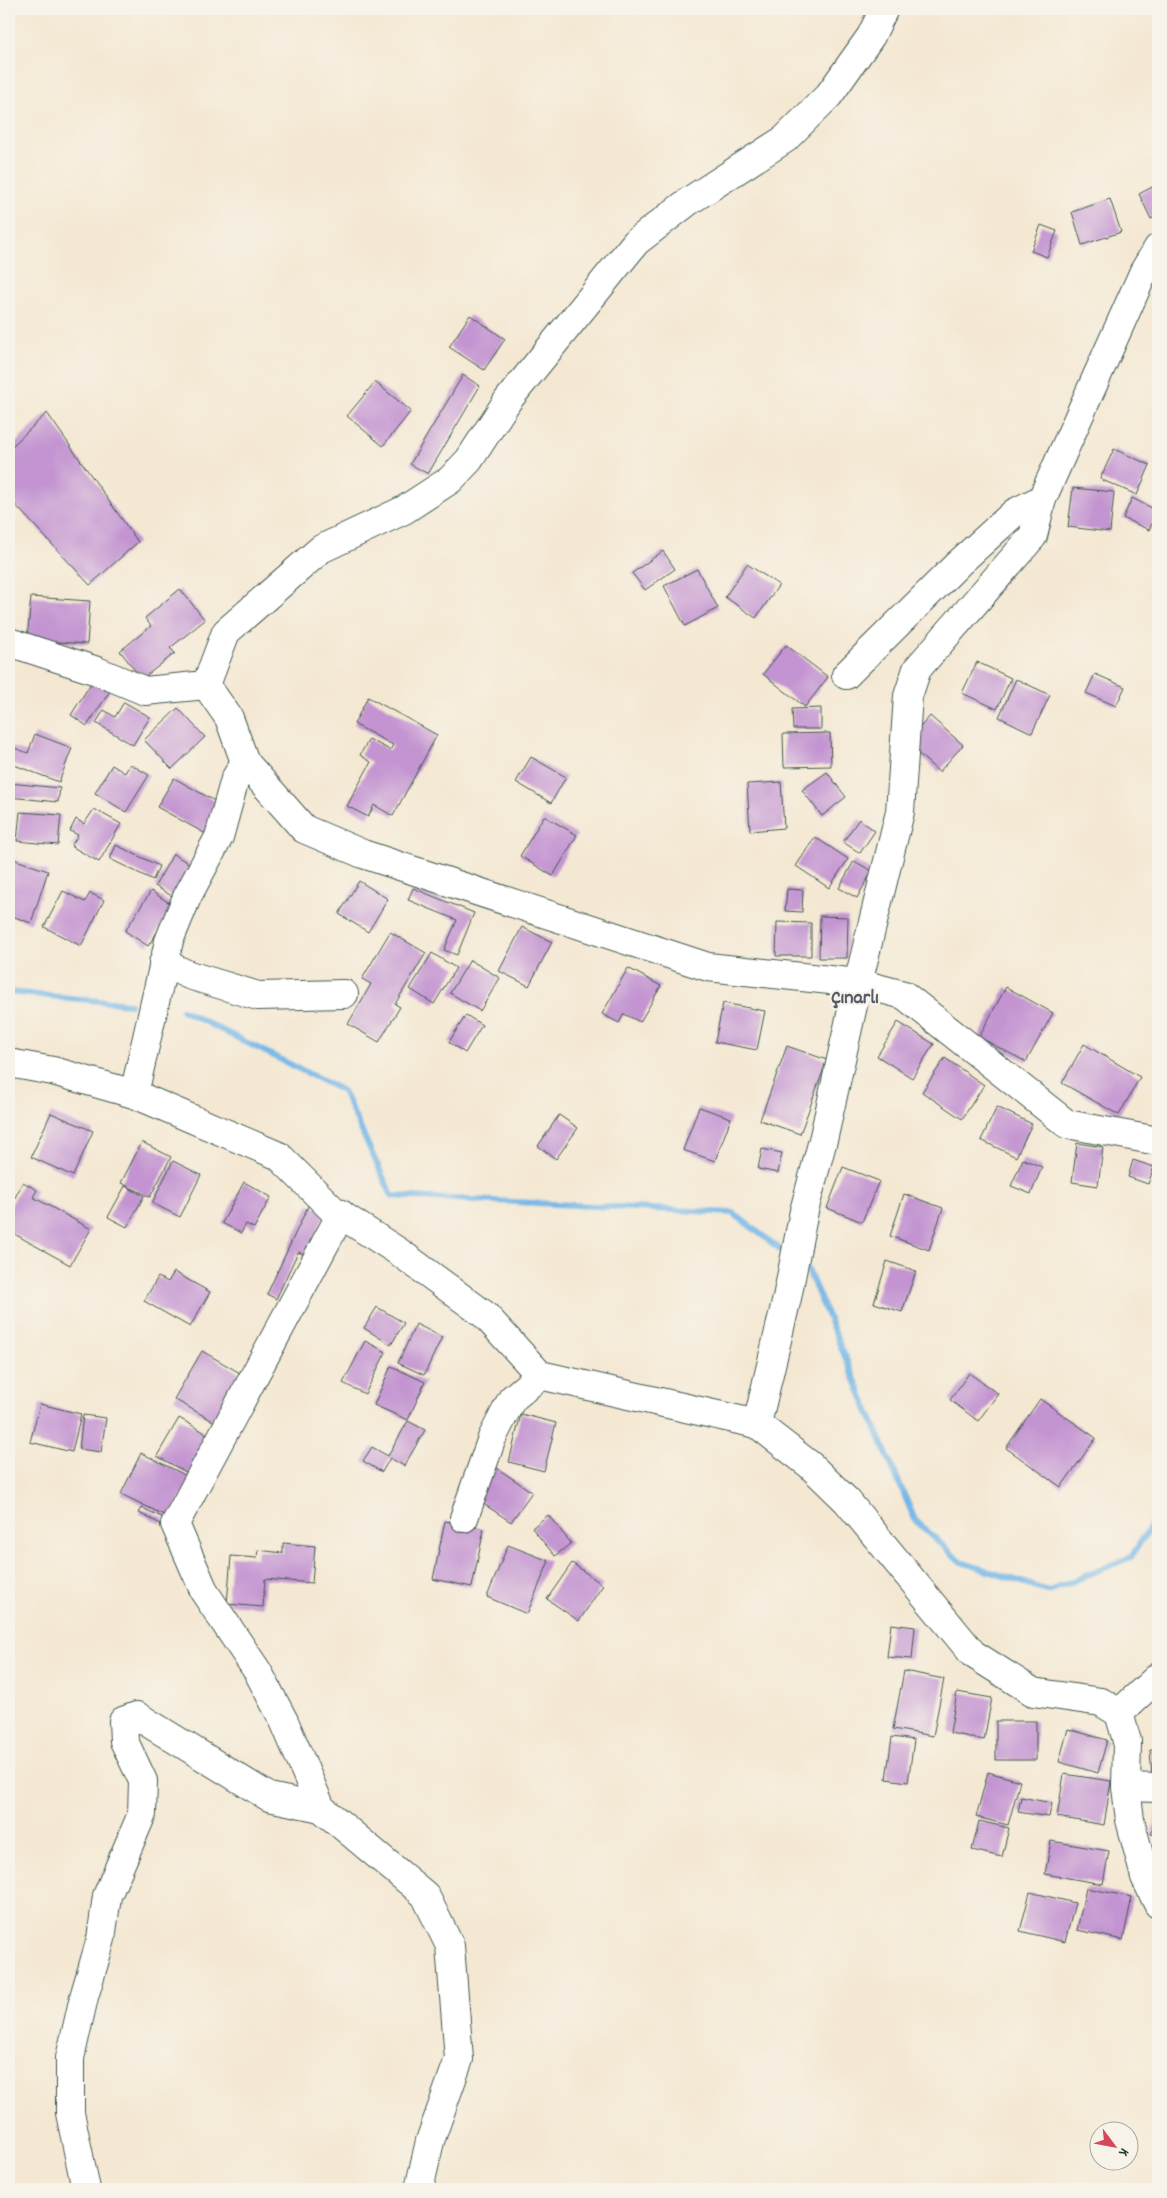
<svg xmlns="http://www.w3.org/2000/svg" width="1167" height="2198" viewBox="0 0 1167 2198" font-family="Dekko,sans-serif">
	<style>
		.lines { fill: none; stroke-linecap: round; stroke-linejoin: round }
		.stream { stroke: #71b5e7; stroke-width: 6 }
		.building { fill: #c394d1 }
		.minor-casing { stroke: #3f574c; stroke-width: 30 }
		.minor { stroke: #fff; stroke-width: 28 }
		.labels { text-anchor: middle; dominant-baseline: central; stroke-width: 4.5; stroke-linejoin: round; paint-order: stroke }
		.quarter-label { font-size: 20px; font-weight: bold; fill: #585b6b; stroke: #f7f3e8 }
	</style>
	<rect width="100%" height="100%" fill="#f7f3e8"/>
	<filter id="ink" filterUnits="userSpaceOnUse"><feTurbulence type="fractalNoise" baseFrequency=".02" numOctaves="2"/><feDisplacementMap in="SourceGraphic" scale="10" xChannelSelector="R" yChannelSelector="G"/><feConvolveMatrix kernelMatrix="1 2 1 2 8 2 1 2 1" color-interpolation-filters="sRGB"/></filter>
	<filter id="wash" filterUnits="userSpaceOnUse"><feTurbulence type="fractalNoise" baseFrequency=".0096" numOctaves="4" result="noise"/><feDisplacementMap in="SourceGraphic" scale="20" xChannelSelector="R" yChannelSelector="G"/><feGaussianBlur stdDeviation="1.12" result="paint"/><feColorMatrix in="noise" values="0 0 0 0 0 0 0 0 0 0 0 0 0 0 0 0 0 1.4 0 .05"/><feComposite in="paint" operator="in"/></filter>
	<g filter="url(#wash)">
		<rect width="100%" height="100%" fill="#f4e8d3"/>
		<g class="lines">
			<g class="stream">
				<polyline points="9,992 130,1004"/>
				<polyline points="182,1010 343,1091 392,1196 733,1213 789,1256"/>
				<polyline points="801,1265 808,1270 915,1520 961,1562 1049,1591 1131,1557 1158,1515"/>
			</g>
		</g>
		<g id="blocks">
			<g class="building">
				<polygon points="1158,184 1158,215 1151,219 1139,194"/>
				<polygon points="1110,199 1121,232 1082,245 1072,212"/>
				<polygon points="1041,225 1057,231 1047,257 1031,251"/>
				<polygon points="470,315 505,339 484,370 449,347"/>
				<polygon points="463,375 480,386 428,474 410,464"/>
				<polygon points="375,382 411,411 383,446 347,416"/>
				<polygon points="47,413 138,542 90,585 9,498 9,449"/>
				<polygon points="1114,449 1150,465 1137,495 1100,479"/>
				<polygon points="1073,488 1114,492 1110,532 1068,527"/>
				<polygon points="1132,498 1158,511 1149,530 1123,518"/>
				<polygon points="663,551 675,569 645,590 632,573"/>
				<polygon points="747,564 779,585 756,618 725,597"/>
				<polygon points="697,569 718,608 685,626 664,586"/>
				<polygon points="180,589 205,620 170,648 175,653 142,679 120,651 151,626 145,618"/>
				<polygon points="31,597 90,601 87,644 27,640"/>
				<polygon points="786,645 828,677 805,707 763,674"/>
				<polygon points="977,662 1011,678 997,709 962,693"/>
				<polygon points="1095,674 1125,687 1116,706 1086,693"/>
				<polygon points="1016,679 1050,695 1032,733 999,717"/>
				<polygon points="93,680 110,691 87,726 71,715"/>
				<polygon points="368,697 437,735 393,816 374,805 368,817 347,806 371,762 360,755 369,739 390,750 393,745 354,724"/>
				<polygon points="124,702 150,717 133,745 96,723 104,710 115,717"/>
				<polygon points="178,708 205,737 172,769 144,740"/>
				<polygon points="821,708 821,729 793,729 792,709"/>
				<polygon points="930,716 963,745 939,772 906,743"/>
				<polygon points="830,733 831,766 784,767 783,734"/>
				<polygon points="35,734 72,748 59,782 9,763 9,746 28,753"/>
				<polygon points="531,757 566,777 551,803 516,782"/>
				<polygon points="130,764 149,775 126,812 95,793 112,765 125,773"/>
				<polygon points="827,772 846,797 822,816 802,790"/>
				<polygon points="174,778 222,805 206,834 157,807"/>
				<polygon points="781,782 784,828 750,831 747,784"/>
				<polygon points="9,783 60,788 58,802 9,797"/>
				<polygon points="94,809 121,824 99,862 71,846 78,835 70,831 76,819 84,824"/>
				<polygon points="20,812 61,815 58,845 17,841"/>
				<polygon points="544,816 577,835 553,876 520,856"/>
				<polygon points="859,819 875,831 860,853 843,842"/>
				<polygon points="815,837 848,859 829,888 796,866"/>
				<polygon points="116,845 159,866 153,880 110,859"/>
				<polygon points="173,854 195,867 177,899 155,886"/>
				<polygon points="10,858 48,871 31,923 9,915"/>
				<polygon points="854,861 872,871 857,898 839,888"/>
				<polygon points="359,881 388,899 368,932 339,914"/>
				<polygon points="413,888 474,913 457,955 444,950 457,920 408,900"/>
				<polygon points="787,889 803,890 802,912 785,911"/>
				<polygon points="63,891 85,902 90,893 104,900 81,946 44,927"/>
				<polygon points="151,891 174,906 148,946 125,931"/>
				<polygon points="820,916 848,917 847,958 819,958"/>
				<polygon points="777,922 811,923 811,956 776,956"/>
				<polygon points="522,927 552,942 529,986 499,971"/>
				<polygon points="390,932 426,953 395,1004 400,1007 379,1042 348,1024 371,984 362,979"/>
				<polygon points="432,953 456,968 434,1004 410,989"/>
				<polygon points="470,960 500,978 480,1011 450,993"/>
				<polygon points="628,968 661,986 640,1022 624,1014 619,1023 602,1014"/>
				<polygon points="1006,987 1053,1013 1026,1062 979,1037"/>
				<polygon points="723,1003 765,1011 757,1050 715,1042"/>
				<polygon points="466,1015 482,1025 465,1053 449,1042"/>
				<polygon points="898,1022 934,1044 912,1078 877,1056"/>
				<polygon points="1084,1044 1140,1077 1119,1115 1062,1083"/>
				<polygon points="787,1046 827,1060 800,1134 760,1120"/>
				<polygon points="945,1058 984,1085 962,1119 922,1092"/>
				<polygon points="699,1107 731,1118 715,1161 683,1150"/>
				<polygon points="997,1107 1032,1124 1016,1157 981,1140"/>
				<polygon points="51,1113 93,1131 73,1176 31,1157"/>
				<polygon points="559,1115 578,1128 556,1159 538,1146"/>
				<polygon points="142,1142 171,1157 150,1197 121,1183"/>
				<polygon points="1077,1143 1103,1147 1098,1186 1072,1182"/>
				<polygon points="762,1149 782,1153 778,1173 758,1169"/>
				<polygon points="1023,1159 1042,1167 1031,1194 1011,1186"/>
				<polygon points="1133,1160 1154,1167 1148,1184 1128,1177"/>
				<polygon points="173,1161 201,1175 180,1217 152,1203"/>
				<polygon points="843,1167 879,1181 862,1222 827,1208"/>
				<polygon points="23,1182 37,1190 33,1197 91,1229 70,1265 9,1231 9,1209"/>
				<polygon points="244,1182 271,1197 254,1228 246,1224 241,1233 222,1223"/>
				<polygon points="125,1186 144,1196 127,1227 108,1217"/>
				<polygon points="904,1194 943,1208 929,1250 890,1236"/>
				<polygon points="309,1204 326,1212 306,1255 298,1252 276,1299 267,1294"/>
				<polygon points="887,1261 916,1271 902,1312 874,1303"/>
				<polygon points="174,1272 210,1292 190,1327 144,1301 158,1277 168,1282"/>
				<polygon points="377,1307 404,1323 391,1345 364,1328"/>
				<polygon points="416,1324 442,1337 424,1375 398,1363"/>
				<polygon points="365,1341 386,1352 365,1394 343,1383"/>
				<polygon points="202,1351 247,1377 220,1425 174,1399"/>
				<polygon points="391,1366 425,1382 408,1420 374,1405"/>
				<polygon points="969,1373 998,1394 978,1421 950,1400"/>
				<polygon points="1040,1399 1096,1438 1061,1487 1006,1448"/>
				<polygon points="40,1404 81,1414 72,1452 30,1442"/>
				<polygon points="521,1414 556,1423 544,1471 509,1462"/>
				<polygon points="83,1415 106,1418 101,1452 79,1449"/>
				<polygon points="179,1418 211,1436 189,1474 157,1456"/>
				<polygon points="408,1421 425,1430 404,1466 390,1458 382,1472 363,1461 372,1447 388,1456"/>
				<polygon points="141,1453 191,1478 170,1518 121,1494"/>
				<polygon points="494,1466 532,1492 511,1522 473,1497"/>
				<polygon points="142,1508 164,1518 161,1524 139,1513"/>
				<polygon points="548,1515 571,1543 555,1556 532,1528"/>
				<polygon points="445,1521 484,1529 472,1587 433,1579"/>
				<polygon points="283,1543 315,1546 312,1583 265,1579 263,1607 227,1604 231,1556 257,1558 258,1550 283,1553"/>
				<polygon points="508,1545 549,1561 527,1614 487,1597"/>
				<polygon points="572,1563 603,1585 579,1621 547,1599"/>
				<polygon points="891,1624 915,1627 912,1659 887,1657"/>
				<polygon points="904,1671 944,1679 933,1736 893,1729"/>
				<polygon points="957,1692 992,1698 984,1740 950,1733"/>
				<rect x="996" y="1721" width="40" height="39"/>
				<polygon points="1068,1729 1107,1740 1098,1773 1059,1762"/>
				<polygon points="892,1737 914,1740 908,1782 886,1779"/>
				<polygon points="1150,1750 1158,1750 1158,1776 1152,1777"/>
				<polygon points="988,1772 1020,1781 1008,1825 976,1817"/>
				<polygon points="1064,1774 1111,1781 1104,1825 1057,1817"/>
				<polygon points="1021,1797 1052,1803 1049,1817 1018,1812"/>
				<polygon points="1158,1807 1158,1836 1151,1834"/>
				<polygon points="979,1821 1009,1828 1002,1857 972,1850"/>
				<polygon points="1051,1841 1109,1851 1103,1884 1045,1874"/>
				<polygon points="1086,1888 1132,1897 1123,1940 1077,1930"/>
				<polygon points="1030,1892 1075,1903 1065,1942 1020,1931"/>
			</g>
		</g>
	</g>
	<g filter="url(#ink)">
		<use href="#blocks" fill-opacity="0" stroke="#3f574c" stroke-width="1"/>
		<g class="lines">
			<g class="minor-casing">
				<g id="minor">
					<polyline points="9,642 97,671 145,691 206,685"/>
					<polyline points="846,675 959,563 1014,513 1042,499"/>
					<polyline points="206,685 229,718 245,762 304,829 363,854 708,967 858,983 904,995 1067,1124 1158,1141"/>
					<polyline points="206,685 226,632 321,549 404,510 450,480 469,460 508,400 636,242 689,201 785,139 829,95 871,36 884,9"/>
					<polyline points="163,963 189,975 258,996 344,994"/>
					<polyline points="9,1063 53,1071 134,1094 279,1156 332,1209 399,1252 485,1315 540,1375 757,1424 810,1465 847,1501 973,1654 1033,1692 1101,1702 1119,1713 1127,1741 1126,1787 1130,1820 1145,1877 1158,1904"/>
					<polyline points="134,1094 169,941 187,897 219,837 235,779 245,762"/>
					<polyline points="341,1214 175,1524 205,1593 258,1672 284,1721 321,1808 425,1895 450,1946 459,2059 430,2141 419,2189"/>
					<polyline points="757,1424 787,1298 804,1211 824,1136 858,983 900,812 908,696 917,669 1033,536 1042,499 1144,271 1158,248"/>
					<polyline points="464,1518 492,1438 512,1399 540,1375"/>
					<polyline points="1119,1713 1158,1677"/>
					<polyline points="1126,1787 1158,1788"/>
					<polyline points="86,2189 70,2113 70,2058 84,1997 101,1939 107,1896 142,1814 143,1781 124,1741 123,1721 137,1716 269,1797 321,1808"/>
				</g>
			</g>
			<use href="#minor" class="minor"/>
		</g>
	</g>
	<g class="labels">
		<g class="quarter-label">
			<text x="855" y="999">Çınarlı</text>
		</g>
	</g>
	<rect width="1167" height="2198" fill="none" stroke="#f7f3e8" stroke-width="30"/>
	<g transform="translate(1114 2146) rotate(122)"><circle r="24" fill="#f7f3e8" stroke="#a1aaa0"/>
	<path d="M0-4L9 19L0 12L-9 19Z" fill="#d1495b"/>
	<text y="-8" font-size="14" font-weight="bold" text-anchor="middle" fill="#1f3d34">K</text>
	</g>
</svg>
